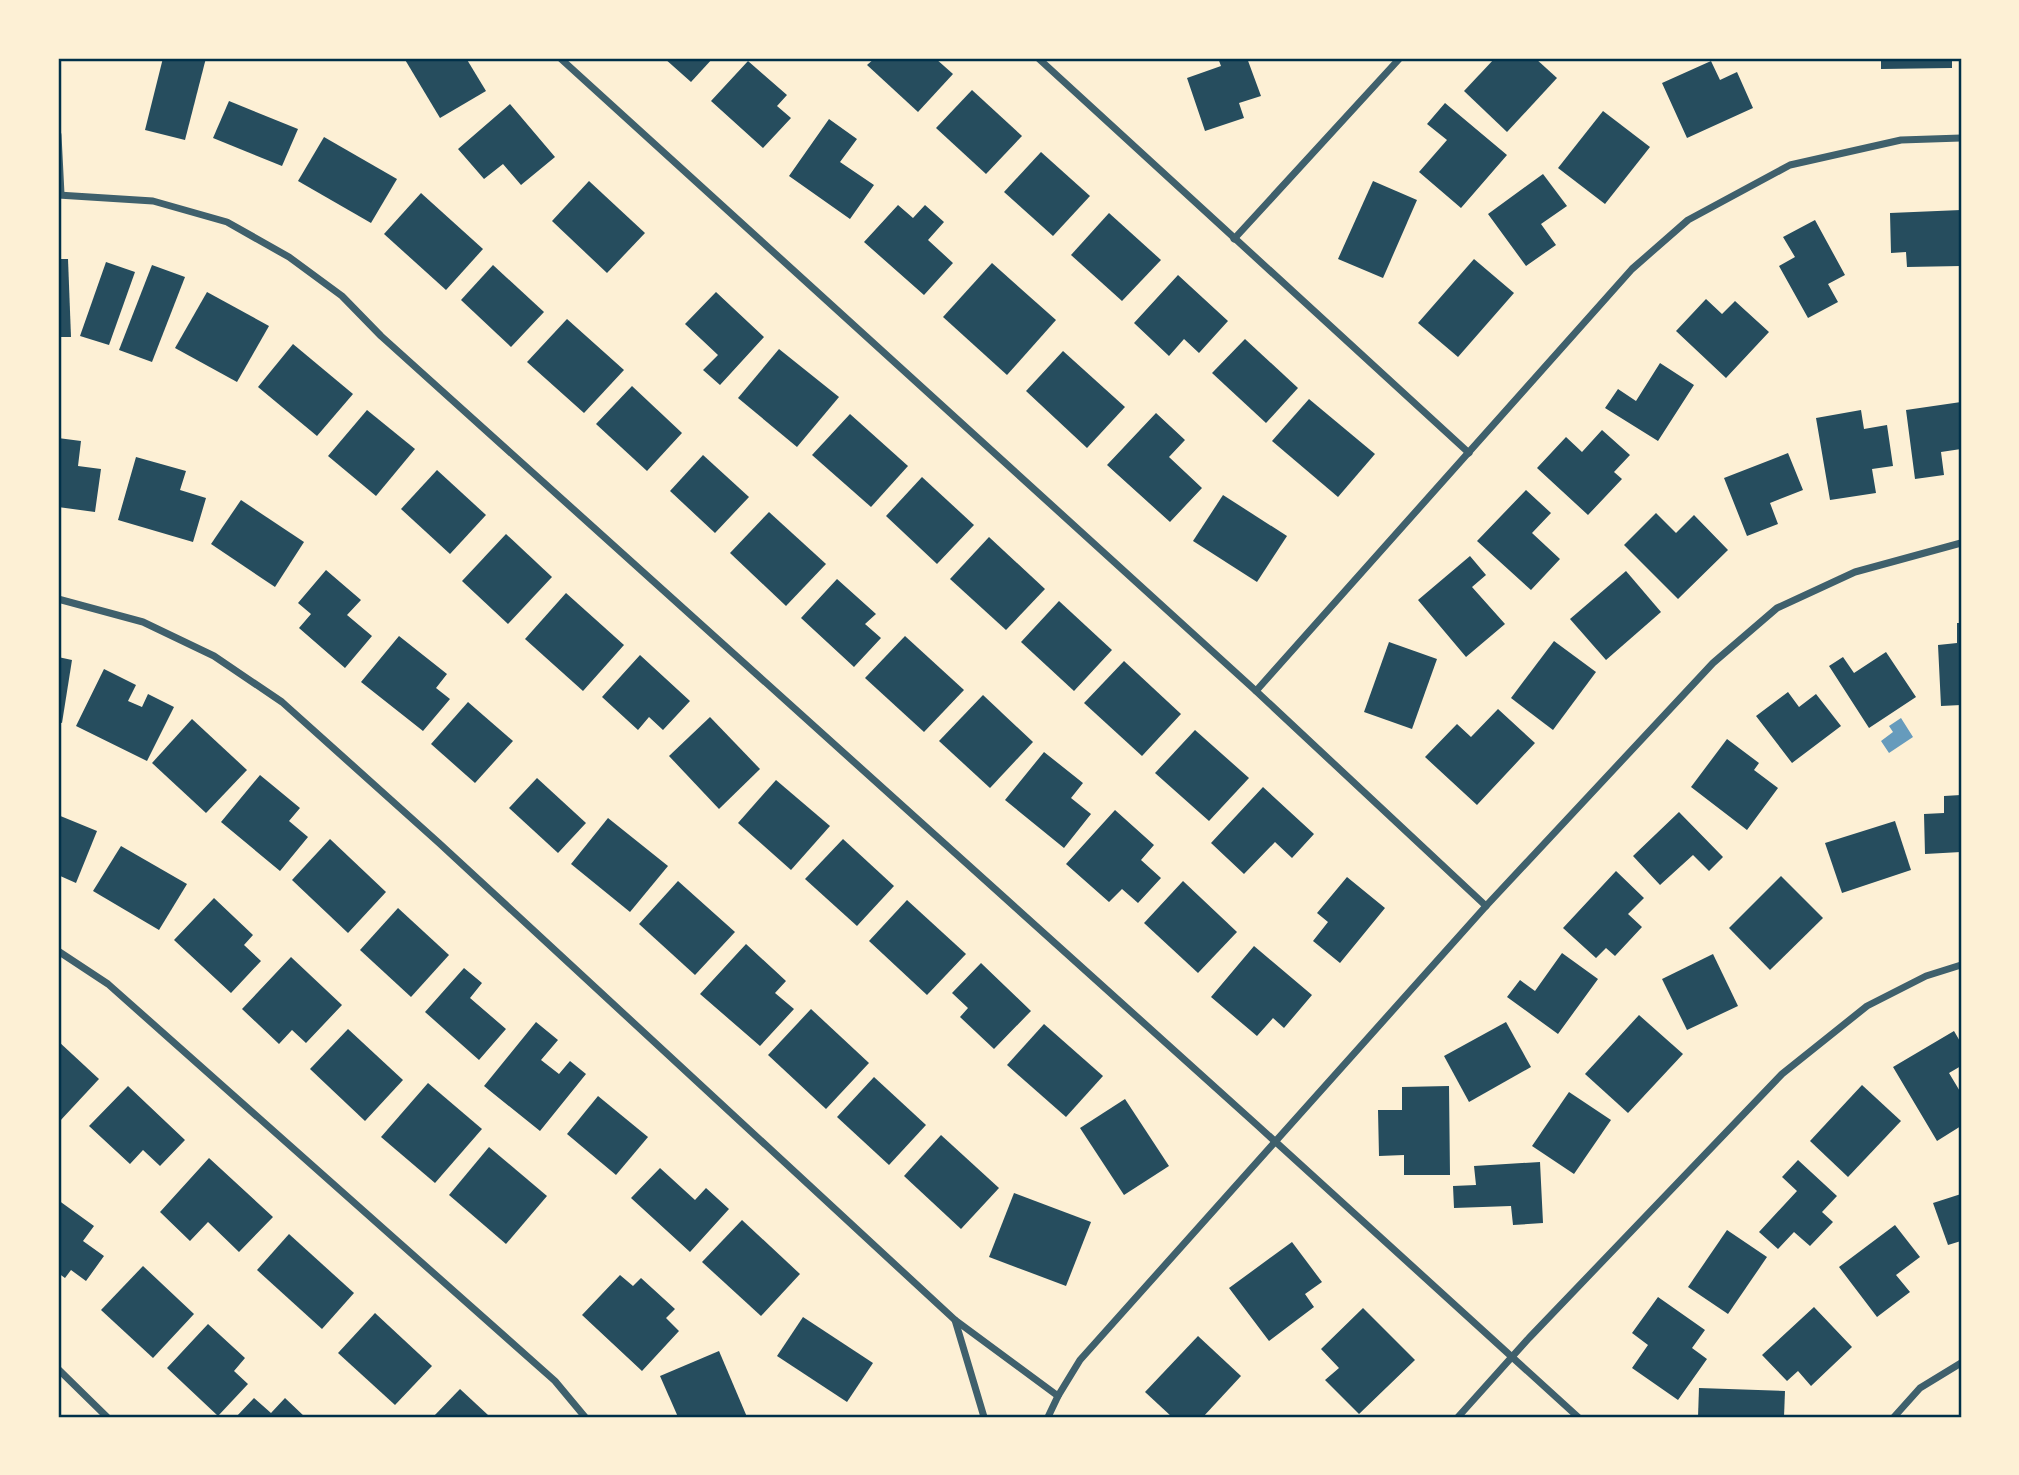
<svg xmlns="http://www.w3.org/2000/svg" width="2019" height="1475" viewBox="0 0 2019 1475" font-family="Lato,sans-serif">
	<style>
		.water { fill: #669bbc }
		.building { fill: #264d5e }
		.lines { fill: none; stroke-linecap: round; stroke-linejoin: round }
		.minor { stroke: #3f606c; stroke-width: 7 }
		.neatline { fill: none; stroke: #003049; stroke-width: 2.5 }
	</style>
	<rect width="100%" height="100%" fill="#fdf0d5"/>
	<polygon class="water" points="1901,718 1913,737 1889,753 1881,741 1893,732 1889,726"/>
	<g class="building">
		<polygon points="163,58 206,58 185,140 145,130"/>
		<polygon points="404,58 466,58 486,91 440,118"/>
		<polygon points="664,58 713,58 691,82"/>
		<polygon points="875,58 935,58 953,74 918,112 867,65"/>
		<polygon points="1218,58 1247,58 1261,96 1239,103 1244,118 1205,131 1187,78 1221,66"/>
		<polygon points="1495,58 1535,58 1557,78 1507,132 1464,91"/>
		<polygon points="1881,58 1952,58 1952,68 1881,69"/>
		<polygon points="748,61 787,95 777,106 791,118 763,148 711,101"/>
		<polygon points="1711,61 1720,80 1737,72 1753,108 1687,138 1662,83"/>
		<polygon points="972,90 1022,136 986,174 936,128"/>
		<polygon points="229,101 298,129 282,166 213,138"/>
		<polygon points="1445,103 1507,155 1461,208 1419,172 1447,140 1427,124"/>
		<polygon points="510,104 555,157 521,185 503,164 484,179 458,149"/>
		<polygon points="1603,111 1650,147 1605,204 1558,168"/>
		<polygon points="829,119 857,139 840,162 874,185 850,219 789,176"/>
		<polygon points="324,137 397,179 371,223 298,181"/>
		<polygon points="1041,152 1090,196 1053,236 1004,192"/>
		<polygon points="1543,174 1567,206 1541,224 1556,245 1526,266 1488,214"/>
		<polygon points="589,181 645,233 607,273 552,221"/>
		<polygon points="1373,181 1417,200 1383,278 1338,259"/>
		<polygon points="421,193 483,249 446,290 384,234"/>
		<polygon points="898,205 913,218 925,205 944,222 928,240 953,263 924,295 864,242"/>
		<polygon points="1961,210 1961,266 1907,267 1906,252 1891,253 1890,213"/>
		<polygon points="1109,213 1161,260 1122,301 1071,255"/>
		<polygon points="1815,220 1845,275 1828,284 1838,302 1808,318 1779,266 1795,257 1783,237"/>
		<polygon points="58,259 68,259 71,337 58,337"/>
		<polygon points="1474,259 1514,293 1458,357 1418,323"/>
		<polygon points="106,262 135,272 109,345 80,336"/>
		<polygon points="992,263 1056,320 1007,375 943,317"/>
		<polygon points="152,265 185,277 152,362 119,350"/>
		<polygon points="493,265 544,312 511,347 461,300"/>
		<polygon points="1178,275 1228,321 1199,353 1184,339 1169,356 1134,323"/>
		<polygon points="207,292 269,326 237,382 175,348"/>
		<polygon points="716,292 764,337 720,385 703,370 718,355 685,324"/>
		<polygon points="1706,299 1722,314 1735,301 1769,332 1726,378 1676,331"/>
		<polygon points="567,319 624,370 584,413 527,362"/>
		<polygon points="1245,339 1298,388 1266,423 1212,373"/>
		<polygon points="293,344 353,394 317,436 258,387"/>
		<polygon points="779,349 839,397 797,447 738,398"/>
		<polygon points="1063,351 1125,407 1087,448 1026,391"/>
		<polygon points="1660,363 1694,385 1658,441 1605,408 1618,389 1636,401"/>
		<polygon points="632,386 682,433 647,471 596,424"/>
		<polygon points="1309,399 1375,454 1338,497 1272,441"/>
		<polygon points="1961,402 1961,449 1941,452 1944,475 1915,479 1906,410"/>
		<polygon points="367,410 415,449 376,496 328,456"/>
		<polygon points="1861,410 1864,429 1887,425 1893,466 1872,469 1876,493 1830,500 1816,418"/>
		<polygon points="1156,413 1185,440 1169,457 1202,488 1170,522 1107,465"/>
		<polygon points="850,414 908,466 871,507 812,455"/>
		<polygon points="1602,430 1630,455 1614,472 1622,479 1588,515 1537,468 1566,437 1582,452"/>
		<polygon points="58,438 81,441 78,466 101,469 95,512 58,507"/>
		<polygon points="1788,453 1803,490 1770,503 1778,524 1747,536 1724,478"/>
		<polygon points="703,455 749,497 715,533 670,491"/>
		<polygon points="136,457 186,471 180,490 206,498 193,542 118,520"/>
		<polygon points="437,470 486,515 450,554 401,509"/>
		<polygon points="922,477 974,525 937,564 886,516"/>
		<polygon points="1526,490 1551,513 1532,533 1560,559 1531,590 1477,541"/>
		<polygon points="1223,495 1287,536 1257,582 1193,541"/>
		<polygon points="241,500 304,542 275,587 211,544"/>
		<polygon points="769,512 826,564 786,606 730,553"/>
		<polygon points="1656,513 1676,533 1694,515 1728,550 1678,599 1624,545"/>
		<polygon points="506,534 552,577 508,624 462,581"/>
		<polygon points="989,537 1045,589 1006,630 950,579"/>
		<polygon points="1470,556 1486,575 1472,587 1505,624 1466,657 1418,600"/>
		<polygon points="326,570 361,600 347,615 372,636 345,668 299,628 311,614 298,603"/>
		<polygon points="1626,571 1661,612 1606,660 1570,619"/>
		<polygon points="837,579 876,614 865,624 881,638 854,667 801,618"/>
		<polygon points="566,593 624,645 583,691 525,639"/>
		<polygon points="1059,601 1112,650 1074,691 1021,642"/>
		<polygon points="1957,623 1961,623 1961,705 1941,706 1938,645 1957,643"/>
		<polygon points="399,636 447,674 436,688 450,699 423,731 361,682"/>
		<polygon points="905,636 964,690 924,732 865,678"/>
		<polygon points="1554,641 1596,672 1553,730 1511,698"/>
		<polygon points="1389,642 1437,659 1412,729 1364,712"/>
		<polygon points="1886,652 1916,697 1869,728 1829,666 1843,657 1854,673"/>
		<polygon points="640,655 690,701 663,730 649,717 638,730 602,697"/>
		<polygon points="58,657 72,660 62,723 58,722"/>
		<polygon points="1124,661 1181,714 1142,756 1084,703"/>
		<polygon points="104,669 136,685 128,701 142,707 148,694 174,707 147,761 76,726"/>
		<polygon points="1788,692 1799,707 1816,694 1841,726 1792,763 1756,716"/>
		<polygon points="983,695 1033,742 990,788 939,741"/>
		<polygon points="468,702 513,741 475,783 431,744"/>
		<polygon points="1498,709 1535,743 1477,805 1425,757 1457,724 1471,737"/>
		<polygon points="710,717 760,769 719,809 669,756"/>
		<polygon points="192,719 247,770 206,813 152,763"/>
		<polygon points="1195,730 1249,778 1209,821 1155,773"/>
		<polygon points="1727,739 1759,763 1754,770 1778,788 1747,830 1691,787"/>
		<polygon points="1044,752 1083,783 1071,798 1091,814 1064,848 1005,800"/>
		<polygon points="260,775 300,808 289,821 308,837 280,871 221,822"/>
		<polygon points="537,778 586,823 558,853 509,808"/>
		<polygon points="776,780 830,826 791,870 738,823"/>
		<polygon points="1263,787 1314,834 1292,858 1275,842 1244,874 1211,843"/>
		<polygon points="1961,795 1961,852 1925,854 1924,814 1944,813 1944,796"/>
		<polygon points="1115,810 1154,845 1141,860 1161,878 1138,903 1122,889 1109,902 1066,864"/>
		<polygon points="1679,812 1723,857 1709,871 1693,855 1660,885 1633,856"/>
		<polygon points="58,815 97,831 76,883 58,875"/>
		<polygon points="608,818 668,866 630,912 571,864"/>
		<polygon points="1895,821 1911,870 1842,893 1825,843"/>
		<polygon points="330,839 386,892 348,933 292,880"/>
		<polygon points="843,839 894,886 857,926 805,879"/>
		<polygon points="121,846 187,884 159,930 93,891"/>
		<polygon points="1616,871 1644,898 1628,914 1642,927 1615,956 1606,948 1596,958 1563,928"/>
		<polygon points="1781,876 1823,918 1770,970 1729,928"/>
		<polygon points="1347,877 1385,908 1340,963 1313,941 1328,922 1317,913"/>
		<polygon points="678,881 735,932 695,975 639,924"/>
		<polygon points="1183,881 1237,932 1198,973 1144,923"/>
		<polygon points="214,898 253,935 244,945 261,961 231,993 174,940"/>
		<polygon points="907,900 966,954 927,995 869,941"/>
		<polygon points="398,908 449,955 411,997 360,950"/>
		<polygon points="746,944 786,981 775,993 794,1009 760,1046 700,994"/>
		<polygon points="1254,946 1312,995 1284,1028 1273,1018 1257,1036 1211,997"/>
		<polygon points="1562,953 1598,979 1558,1034 1507,997 1520,980 1535,991"/>
		<polygon points="1713,954 1738,1006 1687,1030 1662,979"/>
		<polygon points="291,957 342,1005 306,1043 292,1030 279,1044 242,1009"/>
		<polygon points="981,963 1031,1011 994,1049 960,1017 968,1008 952,993"/>
		<polygon points="464,968 482,983 470,998 506,1029 479,1060 425,1012"/>
		<polygon points="811,1009 869,1063 826,1109 768,1055"/>
		<polygon points="1639,1015 1683,1054 1628,1113 1585,1074"/>
		<polygon points="536,1022 558,1040 541,1060 559,1074 570,1061 586,1074 540,1131 484,1086"/>
		<polygon points="1506,1022 1531,1067 1469,1102 1444,1056"/>
		<polygon points="1044,1024 1103,1076 1066,1117 1007,1065"/>
		<polygon points="348,1029 403,1080 365,1121 310,1069"/>
		<polygon points="1954,1031 1961,1043 1961,1066 1949,1073 1961,1093 1961,1126 1937,1141 1893,1067"/>
		<polygon points="58,1041 99,1079 59,1122 58,1121"/>
		<polygon points="874,1077 926,1125 889,1165 837,1117"/>
		<polygon points="428,1083 482,1129 435,1183 381,1137"/>
		<polygon points="1862,1085 1901,1121 1848,1177 1810,1141"/>
		<polygon points="128,1086 185,1140 160,1166 143,1150 130,1164 89,1126"/>
		<polygon points="1449,1086 1450,1175 1404,1175 1404,1155 1379,1156 1378,1110 1402,1110 1402,1087"/>
		<polygon points="1569,1092 1611,1120 1574,1174 1532,1146"/>
		<polygon points="598,1096 648,1137 616,1175 567,1134"/>
		<polygon points="1125,1099 1169,1166 1124,1195 1080,1128"/>
		<polygon points="941,1135 999,1188 961,1229 904,1176"/>
		<polygon points="489,1147 547,1196 506,1244 449,1195"/>
		<polygon points="209,1158 273,1217 239,1252 208,1222 190,1241 160,1212"/>
		<polygon points="1798,1160 1837,1196 1822,1212 1833,1222 1810,1246 1794,1232 1778,1249 1759,1232 1797,1191 1782,1177"/>
		<polygon points="1540,1162 1543,1223 1513,1225 1511,1206 1454,1208 1453,1186 1476,1185 1474,1166"/>
		<polygon points="660,1168 695,1200 706,1188 729,1209 690,1252 631,1198"/>
		<polygon points="1014,1193 1091,1222 1066,1286 989,1257"/>
		<polygon points="1961,1194 1961,1241 1948,1245 1933,1203"/>
		<polygon points="58,1200 94,1226 83,1241 104,1256 86,1281 71,1270 65,1278 58,1273"/>
		<polygon points="742,1220 800,1274 761,1316 702,1262"/>
		<polygon points="1895,1225 1920,1257 1896,1275 1910,1292 1877,1317 1839,1267"/>
		<polygon points="1727,1230 1767,1257 1728,1314 1688,1287"/>
		<polygon points="289,1234 354,1293 322,1329 257,1270"/>
		<polygon points="1292,1242 1322,1282 1305,1294 1314,1307 1269,1341 1229,1288"/>
		<polygon points="143,1266 194,1314 153,1358 101,1310"/>
		<polygon points="620,1275 633,1286 641,1278 675,1309 666,1318 679,1331 642,1371 582,1315"/>
		<polygon points="1658,1297 1705,1330 1692,1348 1707,1359 1678,1400 1632,1368 1648,1345 1632,1333"/>
		<polygon points="1814,1307 1852,1347 1811,1386 1798,1371 1787,1381 1762,1355"/>
		<polygon points="1363,1308 1415,1360 1359,1414 1325,1380 1339,1368 1321,1349"/>
		<polygon points="375,1313 432,1366 395,1405 338,1353"/>
		<polygon points="803,1317 873,1363 847,1402 777,1356"/>
		<polygon points="208,1324 245,1358 234,1371 248,1384 218,1416 167,1368"/>
		<polygon points="1198,1336 1241,1376 1203,1417 1172,1417 1145,1392"/>
		<polygon points="719,1351 747,1417 678,1417 660,1376"/>
		<polygon points="1699,1388 1785,1391 1784,1417 1698,1417"/>
		<polygon points="460,1389 488,1415 485,1417 433,1417"/>
		<polygon points="254,1398 271,1413 285,1398 305,1417 236,1417"/>
	</g>
	<g class="lines">
		<g class="minor">
			<polyline points="560,58 1256,691 1486,906"/>
			<polyline points="1038,58 1469,453"/>
			<polyline points="58,135 61,194"/>
			<polyline points="58,195 153,201 227,222 289,257 342,296 381,336 1257,1125 1578,1417"/>
			<polyline points="1234,239 1400,58"/>
			<polyline points="58,599 143,622 214,656 282,702 439,843 955,1320 1058,1396"/>
			<polyline points="1256,691 1632,269 1688,220 1790,165 1901,140 1961,138"/>
			<polyline points="58,951 108,984 555,1381 585,1417"/>
			<polyline points="955,1320 984,1417"/>
			<polyline points="58,1369 107,1417"/>
			<polyline points="1048,1417 1058,1396 1080,1360 1486,906 1713,663 1777,608 1855,572 1961,543"/>
			<polyline points="1458,1417 1529,1338 1782,1074 1867,1006 1926,976 1961,965"/>
			<polyline points="1894,1417 1920,1388 1961,1363"/>
		</g>
	</g>
	<rect width="2019" height="1475" fill="none" stroke="#fdf0d5" stroke-width="119"/>
	<rect x="60" y="60" width="1900" height="1356" class="neatline"/>
</svg>
